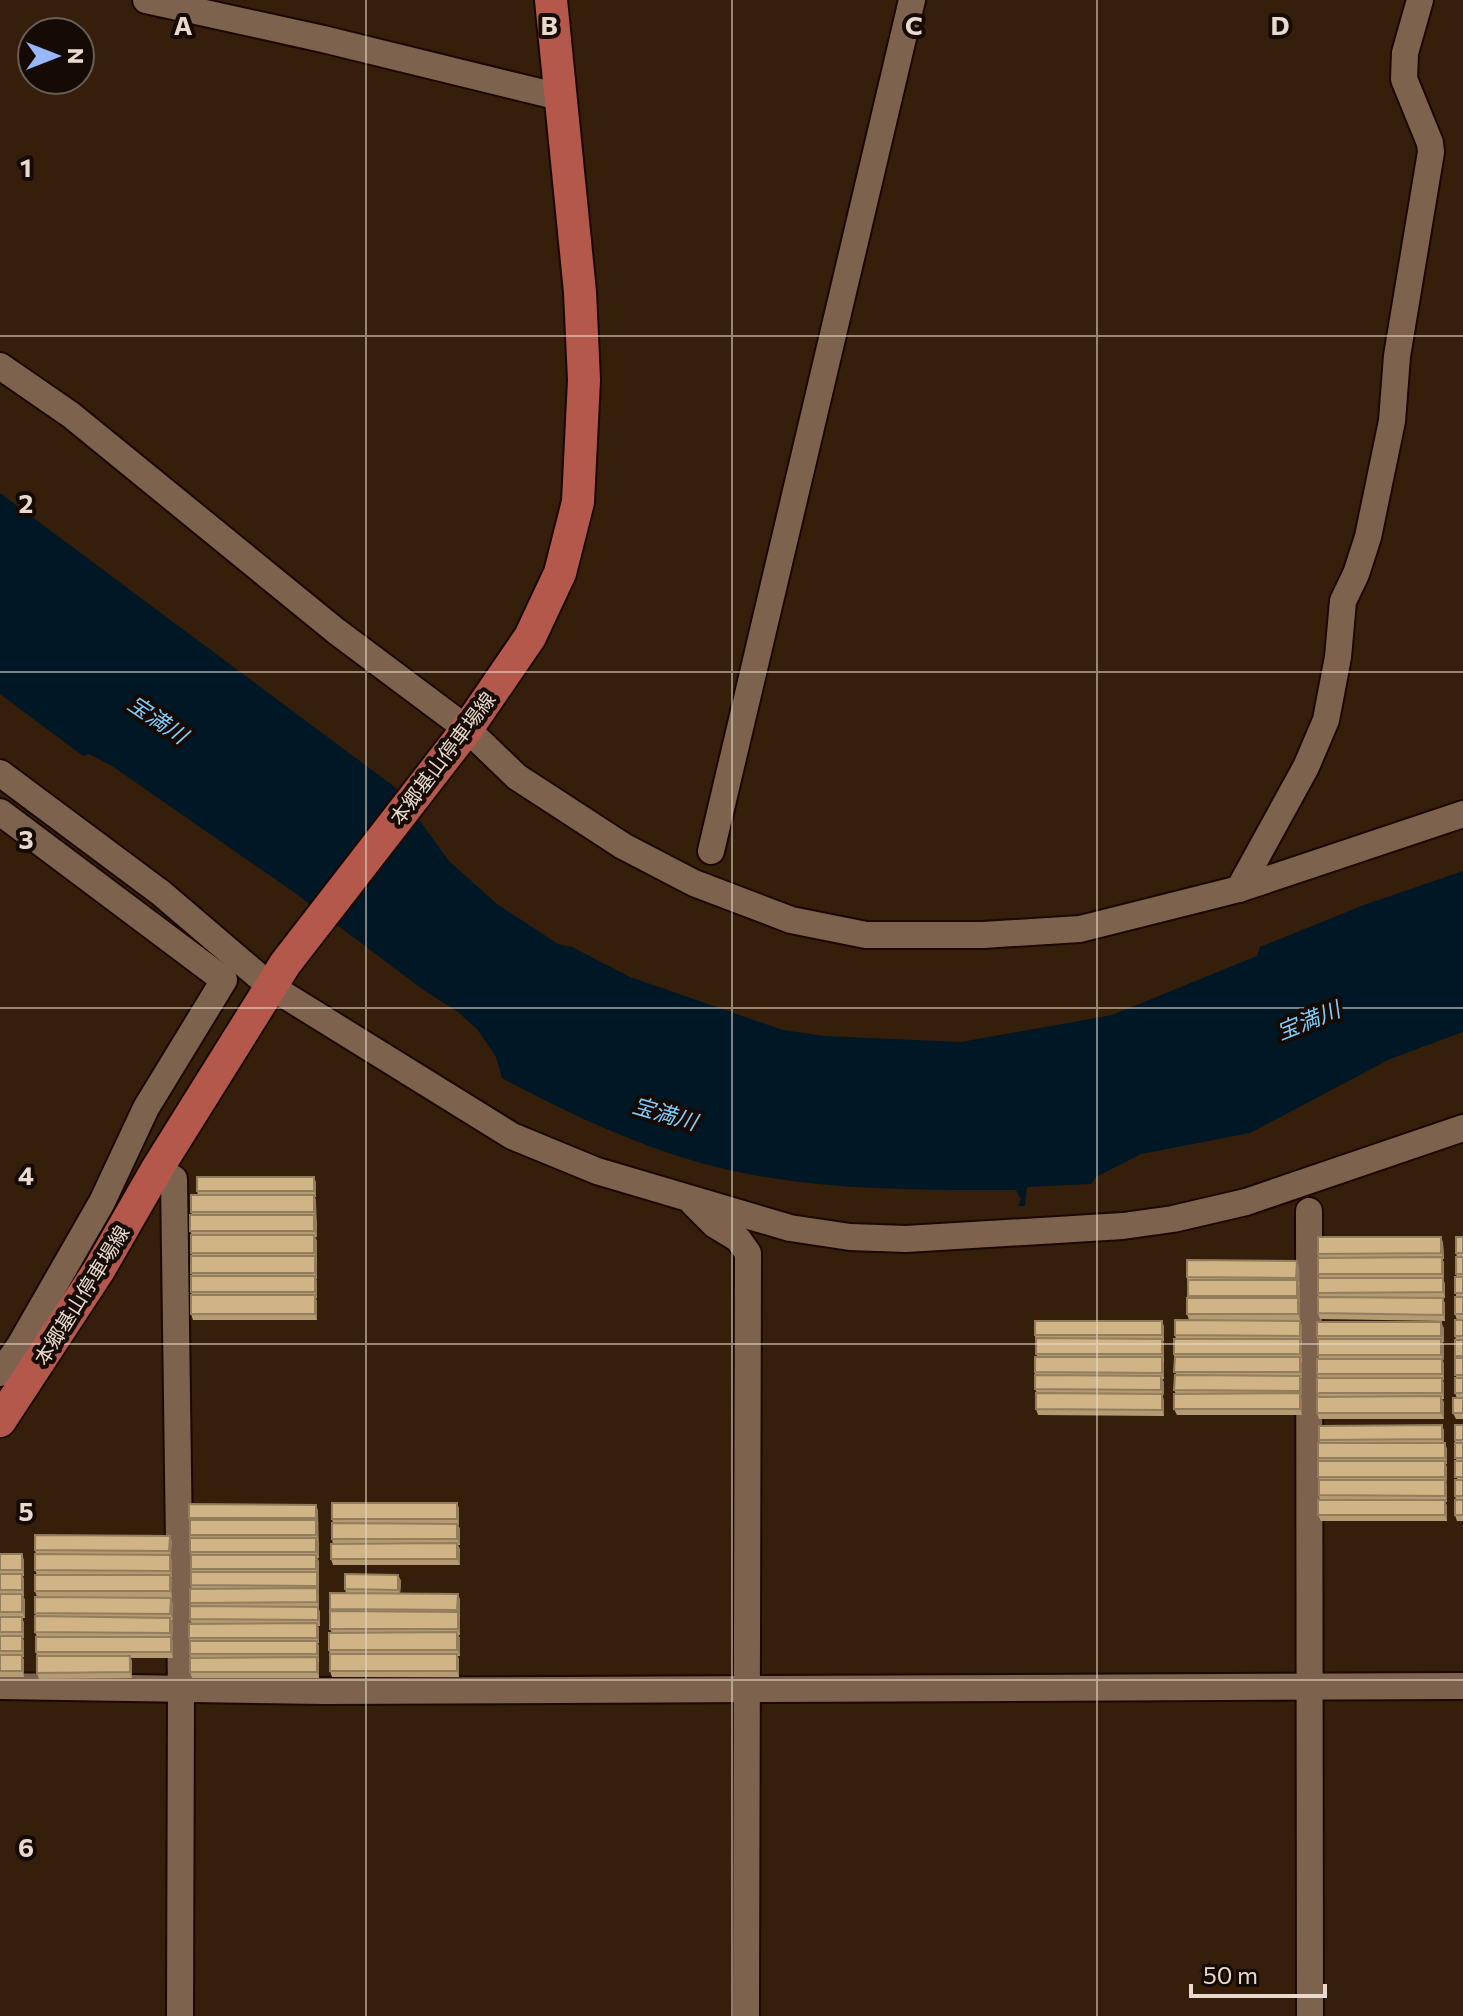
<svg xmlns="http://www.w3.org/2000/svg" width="1463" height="2016" viewBox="0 0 1463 2016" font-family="Commissioner,'Noto Sans JP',sans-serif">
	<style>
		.water { fill: #001726 }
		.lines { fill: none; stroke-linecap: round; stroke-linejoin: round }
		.minor-casing { stroke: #1b0800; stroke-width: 30 }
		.major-casing { stroke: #1b0800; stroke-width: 36 }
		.minor { stroke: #7d634d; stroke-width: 26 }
		.major { stroke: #b4584c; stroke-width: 32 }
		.wall { fill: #b49b72 }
		.shaded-wall { fill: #927e5d }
		.building { fill: #d1b485; stroke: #927e5d; stroke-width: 2 }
		.grid { fill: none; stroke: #e9dacd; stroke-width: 2; stroke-opacity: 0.55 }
		.labels { text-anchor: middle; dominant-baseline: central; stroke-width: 8; stroke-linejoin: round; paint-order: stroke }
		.street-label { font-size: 20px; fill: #e9dacd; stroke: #150b04 }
		.water-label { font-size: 22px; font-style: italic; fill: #80ccfb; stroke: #150b04 }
		.grid-label { font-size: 26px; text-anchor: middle; font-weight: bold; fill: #e9dacd; stroke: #150b04; stroke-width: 8; stroke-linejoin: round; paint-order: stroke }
	</style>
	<rect width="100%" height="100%" fill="#351f0a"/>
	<path class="water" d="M 0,493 L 396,788 L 449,861 L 497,904 L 558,944 L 572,947 L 630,977 L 783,1030 L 824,1036 L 961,1042 L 1112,1015 L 1257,956 L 1260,947 L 1364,905 L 1463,871 L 1463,1032 L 1390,1059 L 1250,1133 L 1141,1154 L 1096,1177 L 1091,1184 L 1027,1187 L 1025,1206 L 1018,1206 L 1021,1199 L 1016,1190 C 923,1190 829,1191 738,1172 C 654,1154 577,1118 502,1078 L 496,1057 L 477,1029 L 458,1012 L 422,989 L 295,893 L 112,766 L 89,754 L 83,756 L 0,694 Z"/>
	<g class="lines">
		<g class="minor-casing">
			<g id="minor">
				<polyline points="146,0 323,39 560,97"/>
				<polyline points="0,366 71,415 336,631 467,729 517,777 623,846 694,883 791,920 866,935 983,935 1080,929 1239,889 1463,814"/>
				<polyline points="0,773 161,893 270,986 512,1136 597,1171 790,1228 850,1237 906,1239 1123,1226 1173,1219 1246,1202 1463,1128"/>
				<polyline points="0,812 224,980 146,1108 102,1202 20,1345 0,1373"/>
				<polyline points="711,851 912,0"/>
				<polyline points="1239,889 1306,767 1326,720 1338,657 1343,601 1356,574 1368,537 1392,421 1397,356 1431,152 1430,143 1404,79 1405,53 1420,0"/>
				<polyline points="157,1169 174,1179 181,1689 180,2016"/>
				<polyline points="693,1203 715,1225 738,1239 748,1253 746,2016"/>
				<polyline points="1309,1211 1310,2016"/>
				<polyline points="0,1686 324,1691 1463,1686"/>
			</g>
		</g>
		<g class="major-casing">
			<polyline id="major" points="0,1421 99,1270 157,1169 285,964 467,729 530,637 560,573 578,502 584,380 580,292 551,0"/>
		</g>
		<use href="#minor" class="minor"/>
		<use href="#major" class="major"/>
	</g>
	<g class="wall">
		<polygon points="314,1177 316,1183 316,1197 315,1197 316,1201 317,1237 315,1237 317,1241 317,1279 316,1279 317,1282 317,1298 316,1298 317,1320 193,1320 191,1314 192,1295 191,1292 192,1276 191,1273 192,1235 190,1231 192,1215 191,1212 198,1195 197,1191"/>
		<polygon points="1441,1237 1443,1243 1444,1259 1442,1259 1444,1263 1443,1280 1445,1284 1445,1298 1443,1298 1445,1304 1445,1321 1320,1319 1318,1313 1319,1297 1318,1293 1320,1278 1318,1274 1319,1258 1318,1254"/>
		<polygon points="1463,1237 1463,1320 1457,1320 1455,1314 1457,1277 1456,1274 1457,1257 1456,1253"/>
		<polygon points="1299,1267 1300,1320 1302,1327 1302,1378 1301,1378 1302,1382 1301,1397 1302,1415 1177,1415 1174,1409 1176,1394 1174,1390 1176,1375 1174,1354 1176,1339 1175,1335 1189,1320 1187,1314 1188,1298 1187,1277"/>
		<polygon points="1463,1320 1463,1419 1456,1419 1453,1413 1457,1398 1455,1393 1456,1378 1455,1356 1456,1340 1455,1336"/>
		<polygon points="1162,1321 1164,1327 1164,1341 1163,1341 1164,1344 1164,1379 1162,1379 1164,1416 1038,1415 1036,1409 1037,1393 1035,1389 1035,1372 1037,1357 1035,1335"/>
		<polygon points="1444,1328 1444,1342 1442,1342 1444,1345 1443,1361 1444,1364 1444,1380 1443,1380 1444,1384 1444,1399 1442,1399 1444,1419 1319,1419 1317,1413 1318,1378 1317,1374 1319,1359 1317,1336"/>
		<polygon points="1442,1425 1444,1431 1444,1443 1447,1449 1447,1464 1446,1464 1447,1502 1445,1502 1447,1506 1447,1521 1321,1521 1318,1515 1320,1500 1319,1495 1319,1461 1318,1458 1320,1443 1319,1440"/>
		<polygon points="1463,1425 1463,1521 1457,1521 1455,1515 1456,1500 1455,1496 1457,1480 1455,1440"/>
		<polygon points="457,1503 459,1509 459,1525 458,1525 460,1529 460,1545 458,1545 460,1549 460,1565 333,1565 331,1559 333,1544 332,1539 333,1523 332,1519"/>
		<polygon points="316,1505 318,1511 319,1558 317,1558 319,1578 318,1608 320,1612 320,1626 318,1626 319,1629 319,1643 318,1643 319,1647 319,1678 192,1678 190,1672 191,1658 190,1654 190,1641 189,1638 192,1624 190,1619 191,1606 190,1603 192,1589 191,1585 191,1555 189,1518"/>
		<polygon points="172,1541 170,1557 172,1561 172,1577 171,1577 172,1581 172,1597 80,1597 171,1598 173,1604 173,1620 171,1620 173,1623 172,1639 173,1643 173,1658 131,1658 132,1662 132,1678 39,1679 37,1673 37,1656 36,1652 37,1637 35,1632 36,1616 35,1613 37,1597 35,1591 37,1575 35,1570 36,1554 35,1550"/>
		<polygon points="0,1554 24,1560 24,1576 23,1576 24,1580 24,1596 23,1596 25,1600 25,1618 22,1618 24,1623 24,1638 23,1638 24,1642 24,1657 23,1657 24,1661 24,1677 0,1677"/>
		<polygon points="398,1575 401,1581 400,1593 458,1594 460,1600 460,1635 458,1635 460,1638 460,1656 458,1656 459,1660 459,1677 332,1677 330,1671 330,1654 329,1650 332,1633 330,1629 330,1609 346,1593 345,1589"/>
	</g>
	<g class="shaded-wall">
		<polygon points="314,1177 316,1183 316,1197 314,1191"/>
		<polygon points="314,1195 316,1201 316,1218 314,1212"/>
		<polygon points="314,1215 317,1221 317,1237 314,1231"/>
		<polygon points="314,1235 317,1241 317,1259 314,1253"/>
		<polygon points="1441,1237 1443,1243 1444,1259 1441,1253"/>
		<polygon points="315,1256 317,1261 317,1279 315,1273"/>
		<polygon points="1442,1257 1444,1263 1444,1280 1442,1274"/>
		<polygon points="1297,1261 1299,1267 1299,1283 1296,1278"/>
		<polygon points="315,1276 317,1282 317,1298 315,1292"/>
		<polygon points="1443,1278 1445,1284 1445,1298 1443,1292"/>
		<polygon points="1297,1280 1299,1286 1299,1302 1297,1296"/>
		<polygon points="315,1295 317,1301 317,1320 315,1314"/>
		<polygon points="1298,1298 1300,1304 1300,1320 1298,1314"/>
		<polygon points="1443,1298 1445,1304 1445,1321 1443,1315"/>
		<polygon points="1162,1321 1164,1327 1164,1341 1162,1335"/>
		<polygon points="1300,1321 1302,1327 1302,1342 1300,1336"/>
		<polygon points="1441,1322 1444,1328 1444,1342 1441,1336"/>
		<polygon points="1162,1339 1164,1344 1164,1360 1162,1354"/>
		<polygon points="1300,1339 1302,1345 1302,1360 1300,1354"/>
		<polygon points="1441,1339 1444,1345 1444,1361 1441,1355"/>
		<polygon points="1162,1357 1164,1363 1164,1379 1162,1373"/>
		<polygon points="1300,1357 1302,1363 1302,1378 1300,1372"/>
		<polygon points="1442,1359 1444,1364 1444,1380 1442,1374"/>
		<polygon points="1161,1376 1164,1382 1164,1396 1161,1390"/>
		<polygon points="1300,1376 1302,1382 1302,1397 1300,1391"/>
		<polygon points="1442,1378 1444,1384 1444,1399 1442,1393"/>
		<polygon points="1300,1393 1302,1399 1302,1415 1300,1409"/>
		<polygon points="1162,1394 1164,1400 1164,1416 1162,1410"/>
		<polygon points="1441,1396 1444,1402 1444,1419 1441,1413"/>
		<polygon points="1442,1425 1444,1431 1444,1445 1442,1439"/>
		<polygon points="1445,1443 1447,1449 1447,1464 1445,1458"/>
		<polygon points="1445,1461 1447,1467 1447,1483 1445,1477"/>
		<polygon points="1445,1480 1447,1486 1447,1502 1445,1496"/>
		<polygon points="1445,1500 1447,1506 1447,1521 1445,1515"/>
		<polygon points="457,1503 459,1509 459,1525 457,1519"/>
		<polygon points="316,1505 318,1511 318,1524 316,1518"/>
		<polygon points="316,1520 318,1526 318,1540 316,1535"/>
		<polygon points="457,1524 460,1529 460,1545 457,1539"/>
		<polygon points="170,1536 172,1541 171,1557 169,1551"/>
		<polygon points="316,1538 319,1543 319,1558 316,1552"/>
		<polygon points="457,1543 460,1549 460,1565 457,1559"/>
		<polygon points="22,1554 24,1560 24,1576 22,1570"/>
		<polygon points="170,1555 172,1561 172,1577 170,1571"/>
		<polygon points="316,1555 319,1561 319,1575 316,1569"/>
		<polygon points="317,1572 319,1578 319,1592 317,1586"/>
		<polygon points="22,1574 24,1580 24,1596 22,1590"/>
		<polygon points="170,1575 172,1581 172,1597 170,1591"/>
		<polygon points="398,1575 401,1581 400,1596 398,1590"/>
		<polygon points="317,1588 319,1594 319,1608 317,1602"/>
		<polygon points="22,1594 25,1600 25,1618 22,1612"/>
		<polygon points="458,1594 460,1600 460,1616 457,1610"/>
		<polygon points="171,1598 173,1604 173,1620 170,1614"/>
		<polygon points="318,1607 320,1612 320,1626 318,1620"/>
		<polygon points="458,1612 460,1618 460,1635 458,1629"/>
		<polygon points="22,1617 24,1623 24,1638 22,1632"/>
		<polygon points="170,1618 173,1623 172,1639 170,1633"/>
		<polygon points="317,1623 319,1629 319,1643 317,1638"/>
		<polygon points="457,1632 460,1638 460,1656 457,1650"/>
		<polygon points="22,1636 24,1642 24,1657 22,1651"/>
		<polygon points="171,1637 173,1643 173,1658 171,1652"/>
		<polygon points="317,1641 319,1647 319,1660 317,1654"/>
		<polygon points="457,1654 459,1660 459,1677 457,1671"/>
		<polygon points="22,1655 24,1661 24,1677 22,1671"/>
		<polygon points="130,1656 132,1662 132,1678 130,1672"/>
		<polygon points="317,1657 319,1663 319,1678 317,1672"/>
	</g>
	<g class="building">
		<rect x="197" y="1177" width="117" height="14"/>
		<rect x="191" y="1195" width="123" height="17"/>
		<rect x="190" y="1215" width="124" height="16"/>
		<rect x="191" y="1235" width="123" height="18"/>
		<polygon points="1318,1237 1441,1237 1441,1253 1318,1254"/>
		<rect x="1456" y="1237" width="7" height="16"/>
		<rect x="191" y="1256" width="124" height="17"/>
		<polygon points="1442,1257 1442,1274 1318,1274 1318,1258"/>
		<rect x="1456" y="1257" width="7" height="17"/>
		<polygon points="1187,1260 1297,1261 1296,1278 1187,1277"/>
		<rect x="191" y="1276" width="124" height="16"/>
		<rect x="1455" y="1277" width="8" height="16"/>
		<polygon points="1318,1278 1443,1278 1443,1292 1318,1293"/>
		<rect x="1188" y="1280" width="109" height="16"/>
		<rect x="191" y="1295" width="124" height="19"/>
		<polygon points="1318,1297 1443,1298 1443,1315 1318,1313"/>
		<rect x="1455" y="1297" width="8" height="17"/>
		<rect x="1187" y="1298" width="111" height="16"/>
		<polygon points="1175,1320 1300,1321 1300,1336 1175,1335"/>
		<rect x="1455" y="1320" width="8" height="16"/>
		<rect x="1035" y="1321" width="127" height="14"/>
		<rect x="1317" y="1322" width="124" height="14"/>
		<polygon points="1036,1338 1162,1339 1162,1354 1036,1354"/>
		<rect x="1174" y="1339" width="126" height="15"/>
		<rect x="1318" y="1339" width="123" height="16"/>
		<rect x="1455" y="1340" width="8" height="16"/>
		<polygon points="1035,1357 1162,1357 1162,1373 1035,1372"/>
		<polygon points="1175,1357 1300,1357 1300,1372 1174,1372"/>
		<rect x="1455" y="1358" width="8" height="17"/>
		<rect x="1317" y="1359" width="125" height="15"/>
		<polygon points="1035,1375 1161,1376 1161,1390 1035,1389"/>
		<polygon points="1175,1375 1300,1376 1300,1391 1174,1390"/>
		<rect x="1317" y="1378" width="125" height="15"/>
		<rect x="1455" y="1378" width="8" height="15"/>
		<polygon points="1036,1393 1162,1394 1162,1410 1036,1409"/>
		<polygon points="1300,1393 1300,1409 1174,1409 1174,1394"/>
		<polygon points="1441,1396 1441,1413 1317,1413 1317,1397"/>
		<rect x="1453" y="1398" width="10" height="15"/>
		<polygon points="1442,1425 1442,1439 1319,1440 1319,1426"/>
		<rect x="1455" y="1425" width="8" height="15"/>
		<rect x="1318" y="1443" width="127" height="15"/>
		<rect x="1455" y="1443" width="8" height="15"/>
		<rect x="1318" y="1461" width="127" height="16"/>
		<rect x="1455" y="1461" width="8" height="16"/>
		<polygon points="1319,1480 1445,1480 1445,1496 1319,1495"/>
		<rect x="1455" y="1480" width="8" height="16"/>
		<rect x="1318" y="1500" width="127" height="15"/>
		<rect x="1455" y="1500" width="8" height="15"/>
		<rect x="332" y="1503" width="125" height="16"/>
		<polygon points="189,1504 316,1505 316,1518 189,1518"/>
		<rect x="190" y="1520" width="126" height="15"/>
		<polygon points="332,1523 457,1524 457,1539 332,1539"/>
		<polygon points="35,1535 170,1536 169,1551 35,1550"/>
		<rect x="190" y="1538" width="126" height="14"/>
		<polygon points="457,1543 457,1559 331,1559 331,1544"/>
		<rect x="0" y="1554" width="22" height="16"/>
		<polygon points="35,1554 170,1555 170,1571 35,1570"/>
		<rect x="191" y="1555" width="125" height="14"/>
		<polygon points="191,1572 317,1572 317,1586 191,1585"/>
		<rect x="0" y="1574" width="22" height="16"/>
		<polygon points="345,1574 398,1575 398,1590 345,1589"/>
		<rect x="35" y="1575" width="135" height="16"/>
		<polygon points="317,1588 317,1602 190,1603 190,1589"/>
		<polygon points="330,1593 458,1594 457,1610 330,1609"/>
		<rect x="0" y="1594" width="22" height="18"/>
		<polygon points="35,1597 171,1598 170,1614 35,1613"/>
		<polygon points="190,1606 318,1607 318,1620 190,1619"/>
		<polygon points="330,1611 458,1612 458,1629 330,1629"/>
		<polygon points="35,1616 170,1618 170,1633 35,1632"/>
		<rect x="0" y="1617" width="22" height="15"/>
		<polygon points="317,1623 317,1638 189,1638 189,1624"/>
		<polygon points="457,1632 457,1650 329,1650 329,1633"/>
		<rect x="0" y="1636" width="22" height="15"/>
		<rect x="36" y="1637" width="135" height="15"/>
		<rect x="190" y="1641" width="127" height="13"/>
		<rect x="330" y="1654" width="127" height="17"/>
		<rect x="0" y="1655" width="22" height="16"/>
		<polygon points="37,1656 130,1656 130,1672 37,1673"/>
		<polygon points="317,1657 317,1672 190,1672 190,1658"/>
	</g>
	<path class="grid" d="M 366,0 L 366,2016M 732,0 L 732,2016M 1097,0 L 1097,2016M 0,336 L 1463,336M 0,672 L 1463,672M 0,1008 L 1463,1008M 0,1344 L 1463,1344M 0,1680 L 1463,1680"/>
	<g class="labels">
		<g class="street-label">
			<text transform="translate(442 758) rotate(-53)">本郷基山停車場線</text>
			<text transform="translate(81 1295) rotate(-58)">本郷基山停車場線</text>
		</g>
		<g class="water-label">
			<text transform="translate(158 719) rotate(34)">宝満川</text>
			<text transform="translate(1308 1020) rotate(-22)">宝満川</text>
			<text transform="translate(665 1113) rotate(16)">宝満川</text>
		</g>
	</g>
	<g class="grid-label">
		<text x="183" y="35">A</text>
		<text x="549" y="35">B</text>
		<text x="914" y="35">C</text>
		<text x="1280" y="35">D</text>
		<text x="26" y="177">1</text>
		<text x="26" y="513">2</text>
		<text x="26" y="849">3</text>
		<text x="26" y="1185">4</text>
		<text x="26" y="1521">5</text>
		<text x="26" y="1857">6</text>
	</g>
	<g transform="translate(56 56) rotate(90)"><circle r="38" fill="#150b04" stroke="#6a5e54" stroke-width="2"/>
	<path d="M0-6L14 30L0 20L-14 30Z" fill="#97b6fd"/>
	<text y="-12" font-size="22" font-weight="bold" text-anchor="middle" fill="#e9dacd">N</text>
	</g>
	<path d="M1191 1984v12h134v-12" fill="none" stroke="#e9dacd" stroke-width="4"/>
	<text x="1203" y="1984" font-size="24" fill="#e9dacd" stroke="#150b04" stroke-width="6" paint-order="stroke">50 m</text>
</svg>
